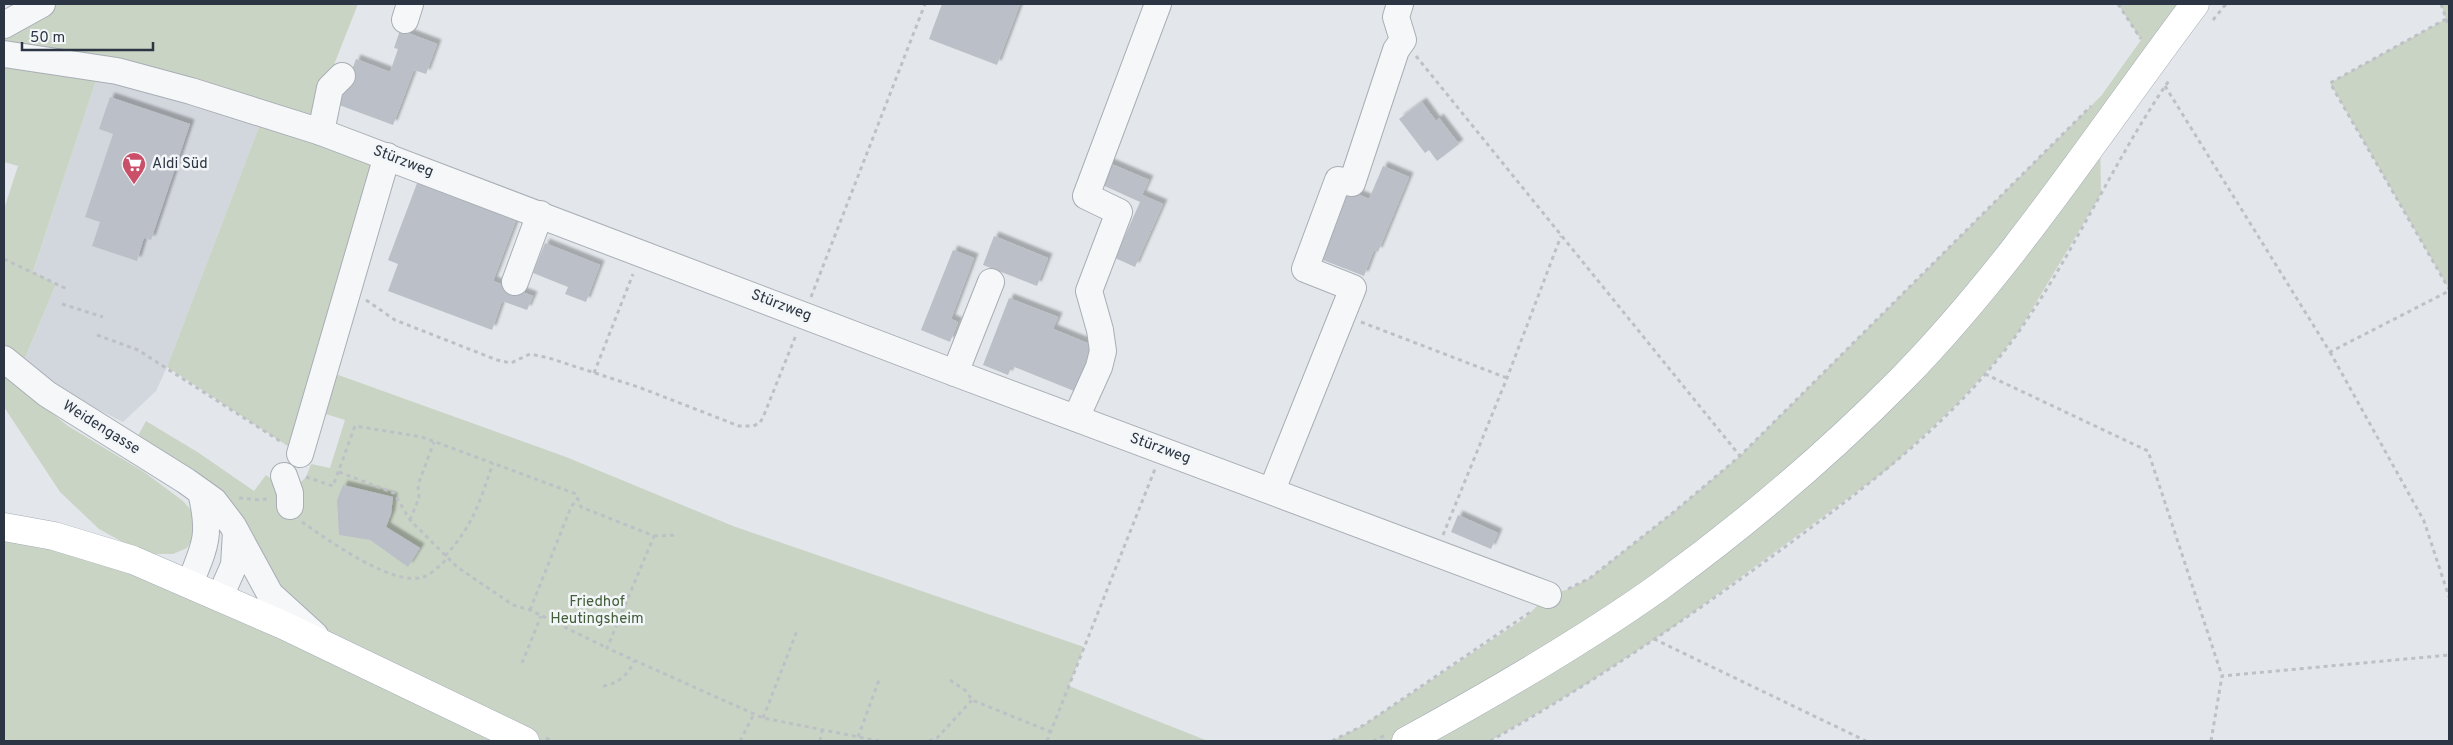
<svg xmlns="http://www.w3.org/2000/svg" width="2453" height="745" viewBox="0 0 2453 745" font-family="Overpass,sans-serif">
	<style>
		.built { fill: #d2d6dd }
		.green { fill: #cad4c5 }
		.building { fill: #bbc0c8; filter: url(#shadow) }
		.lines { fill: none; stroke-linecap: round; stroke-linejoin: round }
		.minor-casing { stroke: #a8aeb5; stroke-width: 28 }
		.major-casing { stroke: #a3acb6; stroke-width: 29 }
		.path { stroke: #bdc1c6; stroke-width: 3; stroke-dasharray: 4 4; stroke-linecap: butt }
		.minor { stroke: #f6f7f9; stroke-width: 26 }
		.major { stroke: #fff; stroke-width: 28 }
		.labels { text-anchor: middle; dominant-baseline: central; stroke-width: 5; stroke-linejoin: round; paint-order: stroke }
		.street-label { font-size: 15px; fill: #2c3543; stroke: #f3f6f8 }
		.poi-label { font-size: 15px; fill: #2c3543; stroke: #f3f6f8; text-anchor: start }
		.park-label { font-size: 15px; fill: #435e39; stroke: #f3f6f8 }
	</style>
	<defs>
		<filter id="shadow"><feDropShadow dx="4.5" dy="-4.5" stdDeviation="1" flood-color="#0004"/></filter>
	</defs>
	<rect width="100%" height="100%" fill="#e3e7eb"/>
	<polygon class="built" points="100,68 264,114 167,367 156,391 123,422 69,395 23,364 56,284 33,273"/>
	<g class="green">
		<polygon points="42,4 358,4 309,128 387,156 333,373 566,457 733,526 1084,647 1069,686 1208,741 4,741 4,529 283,625 245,548 132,447 146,421 199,453 254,491 266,475 290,493 306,477 311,464 330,468 345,420 313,410 300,454 167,367 264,114 100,68 33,272 56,284 19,373 4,359 4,209 18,166 4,162 4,25"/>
		<polygon points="2118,4 2195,4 2100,135 2101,194 2019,331 1995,362 1957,404 1889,468 1673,627 1583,686 1490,741 1332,741 1364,725 1525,618 1548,595 1569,589 1590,578 1675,511 1740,456 2101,96 2141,40"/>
		<polygon points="2441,4 2449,4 2449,289 2330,83 2446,19"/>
		<polygon points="4,375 68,426 144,472 183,501 191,510 195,526 194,536 187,548 173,554 155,554 128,545 99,529 60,492 4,407"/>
	</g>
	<g class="building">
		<polygon points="942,4 1020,4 997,65 929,39"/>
		<polygon points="400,30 437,44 426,74 414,70 393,125 339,105 356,59 390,72 398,49 394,48"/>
		<polygon points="110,97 190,124 151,240 144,238 137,261 92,246 100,222 85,217 113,134 99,129"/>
		<polygon points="1422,102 1436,121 1439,118 1459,144 1437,161 1429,150 1425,153 1399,119"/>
		<polygon points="1107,162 1149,180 1142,195 1163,204 1135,267 1115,258 1140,202 1098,183"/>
		<polygon points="1383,166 1409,177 1378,252 1374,250 1364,276 1315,257 1343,188 1369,199"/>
		<polygon points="419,178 518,215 493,281 533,296 527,310 502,301 492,330 388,291 398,264 388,260"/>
		<polygon points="994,236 1048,258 1037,286 983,265"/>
		<polygon points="545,243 600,265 586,302 565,294 568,287 533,273"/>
		<polygon points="953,250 974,258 951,319 958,322 950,342 921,330"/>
		<polygon points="1009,298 1058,317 1053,329 1097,347 1079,393 1012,366 1008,375 983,365"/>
		<polygon points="343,485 393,497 391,514 386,527 420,548 408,567 370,540 339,535 337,500"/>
		<polygon points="1458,515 1498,533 1491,549 1451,532"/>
	</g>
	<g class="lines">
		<g class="minor-casing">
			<g id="minor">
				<polyline points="405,20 410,4"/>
				<polyline points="4,25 42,4"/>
				<polyline points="4,54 117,71 191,91 321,132 955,373 1548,595"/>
				<polyline points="321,132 330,88 342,76"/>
				<polyline points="515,282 540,214"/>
				<polyline points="4,359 47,394 186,481 214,501 233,526 270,594 315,635"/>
				<polyline points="955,373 991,282"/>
				<polyline points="1076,418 1099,367 1103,351 1100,330 1089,291 1119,212 1086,196 1158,4"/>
				<polyline points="300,454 387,156"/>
				<polyline points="284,476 290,493 290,506"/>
				<polyline points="1272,490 1353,288 1305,269 1338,180 1352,183 1396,50 1403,40 1396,17 1400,4"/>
				<path d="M 190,583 C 206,544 211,534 201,492"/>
				<polyline points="220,597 234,565 236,532"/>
			</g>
		</g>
		<g class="major-casing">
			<g id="major">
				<polyline points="4,527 54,536 133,560 283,625 525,741"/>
				<path d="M 1406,741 C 1492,694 1579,644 1659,587 C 1744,525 1827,455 1901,380 C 2013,266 2099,131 2195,4"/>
			</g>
		</g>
		<g class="path">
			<polyline points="2118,4 2141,39"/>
			<polyline points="2441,4 2449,27"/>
			<polyline points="2446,19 2330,83 2449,289"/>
			<polyline points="2213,20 2226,4"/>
			<polyline points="1416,56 1740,456"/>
			<polyline points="2165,86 2330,352 2449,291"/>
			<polyline points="4,259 67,289"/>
			<polyline points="811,297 925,4"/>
			<polyline points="366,300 395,320 497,360 511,363 530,354 549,358 641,388 739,426 753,426 760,423 764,415 796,335"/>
			<polyline points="62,304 103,317"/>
			<polyline points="1361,322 1507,378"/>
			<polyline points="97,335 138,350 283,443"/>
			<polyline points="2330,352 2424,521 2449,597"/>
			<polyline points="594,373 633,274"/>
			<polyline points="1985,374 2148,451 2222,676"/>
			<polyline points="339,472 394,493 410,520 457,567 513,605 530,610 607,648"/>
			<polyline points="306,477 333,486 355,426 422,437 576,494 581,507 654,536 607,648 763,718 879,741"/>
			<polyline points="239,498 262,500 270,498"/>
			<polyline points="410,520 419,498 418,485 434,442"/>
			<path d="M 302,522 C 327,539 392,587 423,577 C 431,575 441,564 448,558"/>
			<polyline points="1443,535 1507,378 1561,236"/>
			<polyline points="654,536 678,535"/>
			<path d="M 445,556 C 473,526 480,501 493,463"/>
			<polyline points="1568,589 1590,578 1675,511 1740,456 2091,106"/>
			<polyline points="530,610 571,507 578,498"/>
			<polyline points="1654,639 1866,741"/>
			<polyline points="522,663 541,616"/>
			<polyline points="950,680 966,691 972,700 1051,732"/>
			<path d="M 603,686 C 618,684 629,674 634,661"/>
			<polyline points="763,718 797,631"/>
			<polyline points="858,737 879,680"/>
			<polyline points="546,738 553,741"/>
			<polyline points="740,741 754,714"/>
			<polyline points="820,741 822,730"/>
			<polyline points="929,741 937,738 972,700"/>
			<polyline points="1047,741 1155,469"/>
			<polyline points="1332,741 1364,725 1532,611"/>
			<polyline points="1373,741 1386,735"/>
			<path d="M 1490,741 C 1590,685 1685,620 1778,552 C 1861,491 1946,428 2009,345 C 2071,262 2111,164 2170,79"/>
			<polyline points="2211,741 2222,676 2449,655"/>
		</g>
		<use href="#minor" class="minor"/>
		<use href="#major" class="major"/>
	</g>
	<defs>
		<g id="supermarket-pin" transform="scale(1.25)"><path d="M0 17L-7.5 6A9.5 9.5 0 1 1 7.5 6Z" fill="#ca4f69" stroke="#f3f6f8"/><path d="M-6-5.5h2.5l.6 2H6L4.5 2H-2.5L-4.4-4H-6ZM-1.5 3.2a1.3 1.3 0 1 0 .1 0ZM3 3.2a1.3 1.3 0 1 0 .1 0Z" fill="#fff"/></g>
	</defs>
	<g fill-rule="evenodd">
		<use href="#supermarket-pin" x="134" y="164"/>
	</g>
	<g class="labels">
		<g class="street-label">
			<text transform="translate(403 162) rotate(21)">Stürzweg</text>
			<text transform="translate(781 306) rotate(21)">Stürzweg</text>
			<text transform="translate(101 428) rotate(32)">Weidengasse</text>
			<text transform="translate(1160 449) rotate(20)">Stürzweg</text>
		</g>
		<g class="poi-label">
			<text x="152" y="164">Aldi Süd</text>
		</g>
		<g class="park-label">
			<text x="597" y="602">Friedhof<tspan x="597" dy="17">Heutingsheim</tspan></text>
		</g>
	</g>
	<rect width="2453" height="745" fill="none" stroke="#2c3543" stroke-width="10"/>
	<path d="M22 42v8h131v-8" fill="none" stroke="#2c3543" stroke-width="2.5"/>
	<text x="30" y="42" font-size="15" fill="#2c3543" stroke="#f3f6f8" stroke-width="4" paint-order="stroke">50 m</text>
</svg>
